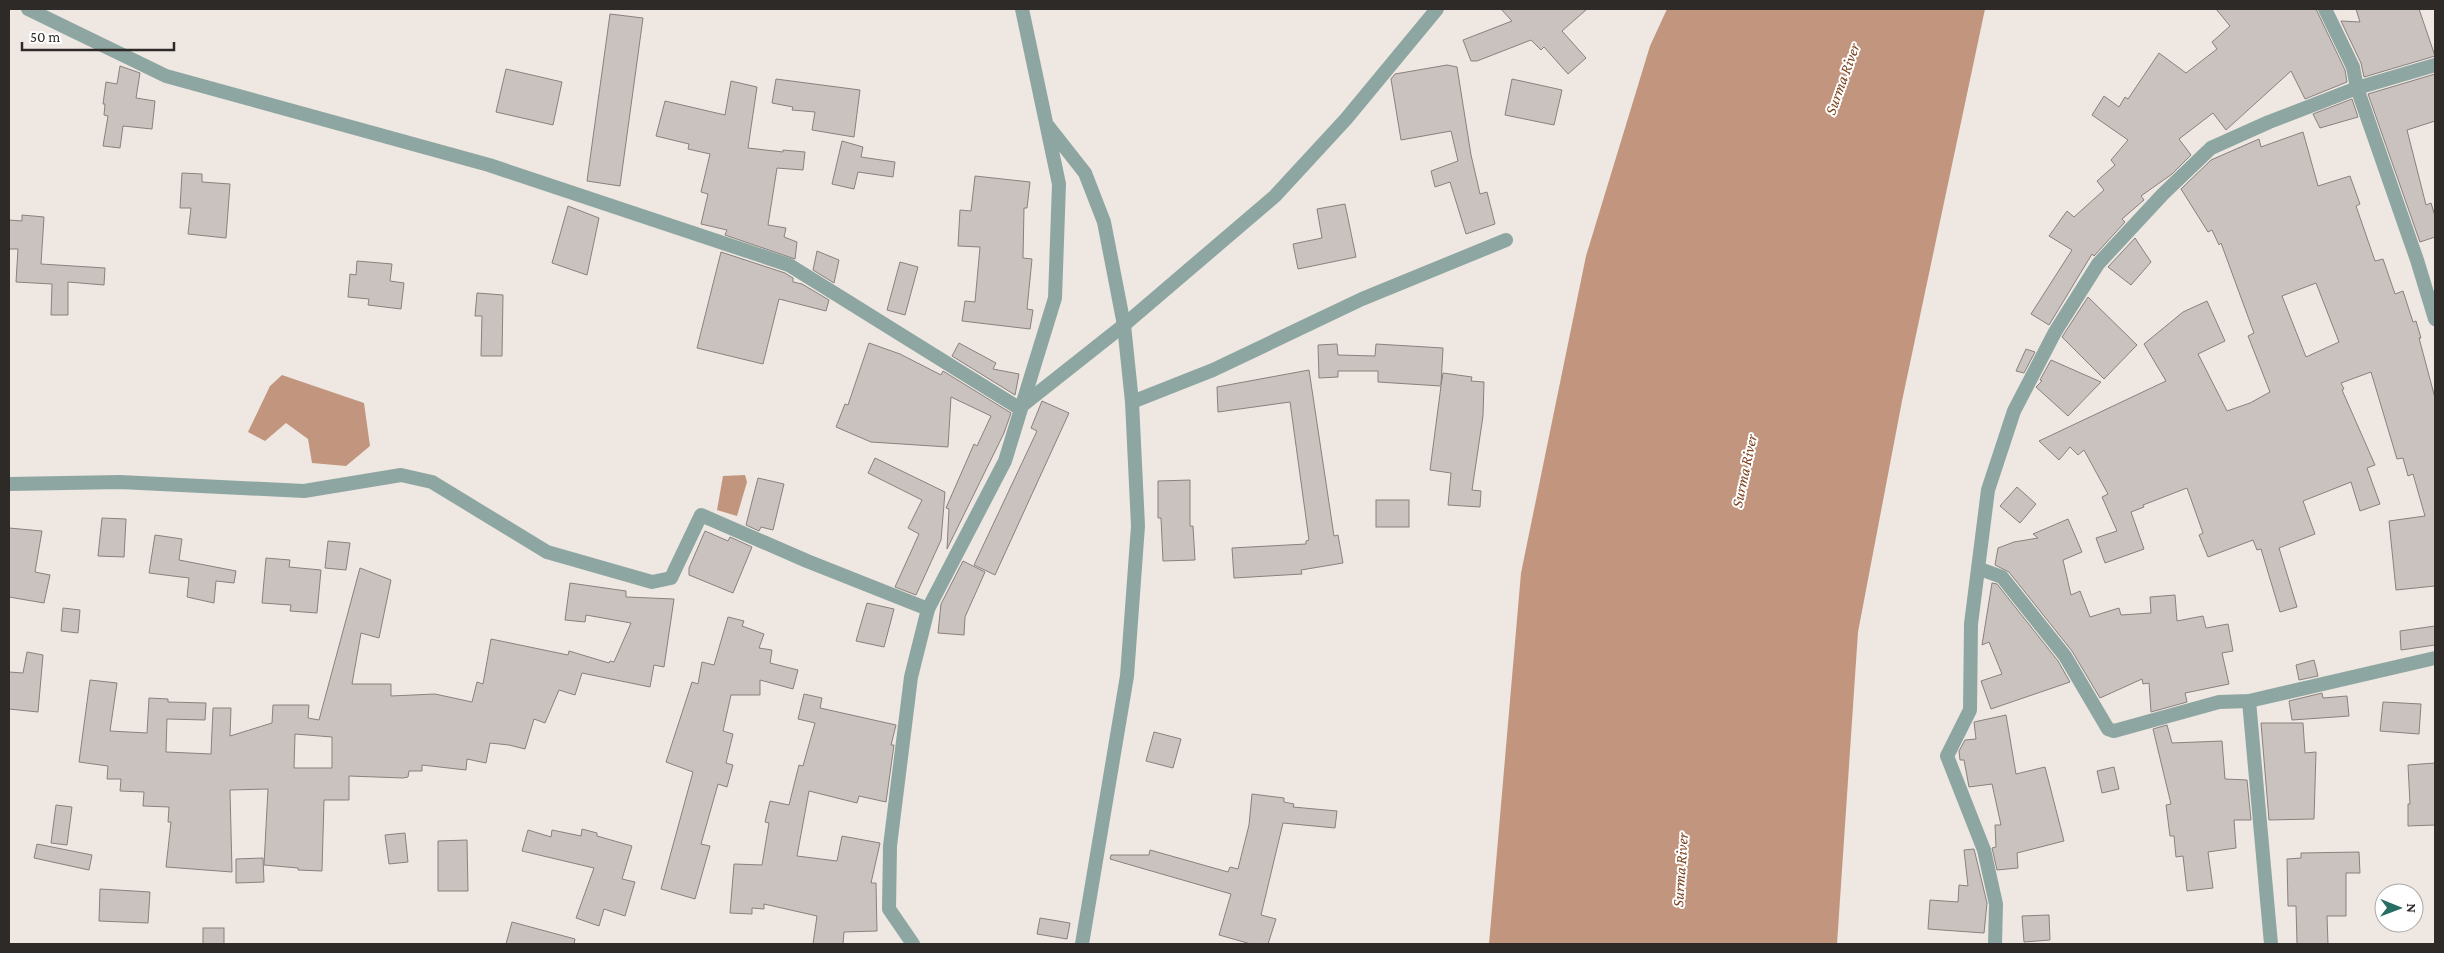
<svg xmlns="http://www.w3.org/2000/svg" width="2444" height="953" viewBox="0 0 2444 953" font-family="'Crimson Pro',serif">
	<style>
		.water { fill: #c2967e }
		.building { fill: #cac2be; stroke: #88817d; fill-rule: evenodd }
		.lines { fill: none; stroke-linecap: round; stroke-linejoin: round }
		.minor { stroke: #8ea6a1; stroke-width: 14 }
		.tertiary { stroke: #8ea6a1; stroke-width: 14 }
		.labels { text-anchor: middle; dominant-baseline: central; stroke-width: 4; stroke-linejoin: round; paint-order: stroke }
		.water-label { font-size: 16px; font-style: italic; fill: #7c421e; stroke: #fff }
	</style>
	<rect width="100%" height="100%" fill="#efe7e2"/>
	<g class="water">
		<polygon points="1667,9 1985,9 1902,401 1858,632 1837,944 1489,944 1521,573 1586,256 1650,46"/>
		<polygon points="282,375 364,403 370,446 346,466 312,463 308,439 286,423 265,441 248,432 270,386"/>
		<polygon points="745,475 747,482 737,516 717,510 723,476"/>
	</g>
	<g class="building">
		<polygon points="1501,9 1587,9 1562,31 1586,58 1568,74 1544,47 1541,50 1531,40 1477,61 1471,61 1463,40 1512,21"/>
		<polygon points="2216,9 2316,9 2345,70 2347,82 2305,99 2291,71 2226,130 2213,113 2179,139 2191,155 2172,174 2141,196 2144,200 2122,219 2125,222 2094,256 2092,254 2049,325 2031,314 2072,250 2049,236 2067,211 2074,217 2104,190 2097,181 2115,165 2111,160 2128,140 2092,115 2104,96 2119,107 2125,97 2128,99 2159,53 2186,73 2217,49 2212,42 2230,26"/>
		<polygon points="2356,9 2419,9 2435,56 2364,77 2361,63 2341,21 2360,22"/>
		<polygon points="610,14 643,18 620,186 587,181"/>
		<polygon points="1447,65 1457,67 1471,155 1480,194 1487,192 1495,224 1466,234 1450,182 1435,187 1431,171 1458,161 1451,131 1401,140 1391,79 1395,74"/>
		<polygon points="120,66 140,73 136,98 155,101 152,129 123,126 120,148 103,146 108,116 104,115 105,104 103,104 106,82 117,84"/>
		<polygon points="506,69 562,82 553,125 496,112"/>
		<polygon points="2435,74 2435,121 2407,130 2426,205 2431,203 2435,216 2435,237 2420,242 2368,94"/>
		<polygon points="776,79 860,90 854,137 812,130 815,112 792,110 793,107 772,103"/>
		<polygon points="1512,79 1562,90 1554,125 1505,115"/>
		<polygon points="731,81 757,87 748,148 783,152 783,150 805,152 803,170 777,168 768,225 786,228 784,237 797,242 795,259 725,235 727,230 701,224 708,194 701,192 710,154 688,149 689,144 656,136 665,101 725,115"/>
		<polygon points="2352,99 2358,117 2320,128 2313,114"/>
		<path d="M 2303,132 L 2318,186 L 2350,176 L 2360,204 L 2356,206 L 2375,261 L 2383,259 L 2395,294 L 2403,291 L 2413,322 L 2416,321 L 2421,338 L 2419,338 L 2435,398 L 2435,586 L 2396,590 L 2389,521 L 2425,516 L 2413,474 L 2408,476 L 2403,458 L 2397,459 L 2371,372 L 2341,383 L 2344,389 L 2342,390 L 2375,465 L 2367,468 L 2380,504 L 2360,511 L 2351,482 L 2303,501 L 2315,534 L 2279,548 L 2297,607 L 2280,612 L 2261,549 L 2257,550 L 2253,540 L 2208,557 L 2199,535 L 2203,533 L 2187,488 L 2143,505 L 2144,507 L 2131,512 L 2144,549 L 2105,563 L 2096,538 L 2117,531 L 2102,497 L 2108,494 L 2084,450 L 2078,455 L 2070,447 L 2059,460 L 2039,441 L 2166,381 L 2144,344 L 2183,312 L 2207,301 L 2225,341 L 2198,354 L 2227,411 L 2250,403 L 2270,392 L 2248,336 L 2254,333 L 2221,243 L 2219,245 L 2212,230 L 2208,232 L 2181,189 L 2211,160 L 2259,139 L 2261,147 ZM 2316,283 L 2339,342 L 2306,357 L 2282,296 Z"/>
		<polygon points="842,141 863,147 861,157 895,162 893,177 858,172 854,189 832,184"/>
		<polygon points="182,173 202,174 202,182 230,184 226,238 188,234 191,208 180,208"/>
		<polygon points="975,176 1030,182 1027,208 1024,208 1023,258 1032,259 1027,309 1033,310 1030,329 962,321 965,301 975,302 980,247 958,246 960,210 971,211"/>
		<polygon points="1345,204 1356,257 1298,269 1293,244 1322,238 1317,209"/>
		<polygon points="568,206 599,218 587,275 552,263"/>
		<polygon points="22,215 44,217 41,264 105,268 104,285 68,282 68,315 51,315 52,284 16,282 18,249 9,249 9,220 22,221"/>
		<polygon points="2135,238 2151,262 2131,285 2108,267"/>
		<polygon points="817,251 839,260 834,283 813,270"/>
		<polygon points="721,252 785,273 793,278 793,282 802,284 829,300 826,311 779,299 763,364 697,348"/>
		<polygon points="357,261 392,264 390,281 404,283 401,309 368,305 369,299 348,297 350,274 356,275"/>
		<polygon points="900,262 918,267 905,315 887,310"/>
		<polygon points="477,293 503,295 502,356 481,356 482,316 475,316"/>
		<polygon points="2088,297 2137,345 2104,379 2062,337"/>
		<polygon points="869,343 900,354 941,375 943,371 1011,413 1004,433 947,549 949,509 946,508 974,444 977,446 991,416 951,397 948,447 871,442 836,427 845,404 848,405"/>
		<polygon points="959,343 996,363 993,369 1019,374 1015,395 952,356"/>
		<polygon points="1337,344 1338,355 1375,356 1376,344 1443,348 1441,385 1443,373 1472,377 1471,381 1484,382 1483,416 1472,490 1481,491 1480,507 1448,505 1451,473 1430,470 1441,386 1378,382 1378,371 1338,371 1338,377 1319,378 1318,345"/>
		<polygon points="2026,349 2035,352 2024,373 2016,371"/>
		<polygon points="2051,360 2101,382 2068,416 2036,387 2042,381 2040,380"/>
		<polygon points="1309,370 1334,536 1338,535 1343,563 1301,570 1302,574 1234,578 1232,548 1306,544 1306,541 1309,540 1290,402 1218,412 1217,387"/>
		<polygon points="1042,401 1069,413 995,575 974,565 1037,431 1031,428"/>
		<polygon points="875,458 945,492 941,540 916,595 895,587 919,534 908,528 922,500 868,473"/>
		<polygon points="758,478 784,484 773,530 761,527 759,531 746,525"/>
		<polygon points="1190,480 1190,526 1193,526 1195,560 1163,561 1161,518 1158,518 1158,481"/>
		<polygon points="2017,487 2036,504 2020,523 2000,506"/>
		<rect x="1376" y="500" width="33" height="27"/>
		<polygon points="102,518 126,519 124,557 98,556"/>
		<polygon points="2068,519 2082,552 2063,560 2071,595 2080,591 2090,617 2119,608 2121,615 2151,613 2150,597 2175,595 2177,621 2203,616 2206,628 2228,624 2233,651 2222,653 2229,684 2185,693 2187,702 2151,712 2149,683 2143,684 2142,679 2100,698 2072,651 2009,572 1995,565 1998,548 2014,542 2038,538 2033,534"/>
		<polygon points="9,528 42,531 35,572 50,575 44,603 9,597"/>
		<polygon points="705,531 728,541 730,537 752,547 733,593 689,575 689,568"/>
		<polygon points="155,535 182,539 179,560 236,571 234,583 216,581 214,603 187,597 189,578 149,573"/>
		<polygon points="328,541 350,543 346,570 325,568"/>
		<polygon points="266,558 290,560 289,567 321,570 317,613 290,611 291,605 262,603"/>
		<polygon points="963,561 985,572 965,617 964,635 938,633 941,604"/>
		<path d="M 360,568 L 391,580 L 379,638 L 361,633 L 352,684 L 391,684 L 391,696 L 435,694 L 472,702 L 477,682 L 483,684 L 491,639 L 568,655 L 569,651 L 609,663 L 610,661 L 614,662 L 631,623 L 586,615 L 585,622 L 565,620 L 570,583 L 626,591 L 626,597 L 674,599 L 664,667 L 654,665 L 650,687 L 582,673 L 575,695 L 559,690 L 545,723 L 534,719 L 525,749 L 509,745 L 490,743 L 486,763 L 467,759 L 466,770 L 422,765 L 422,771 L 409,771 L 408,777 L 403,778 L 349,776 L 349,800 L 324,800 L 322,871 L 298,870 L 298,868 L 264,865 L 268,789 L 230,790 L 232,872 L 166,867 L 171,822 L 168,822 L 169,807 L 143,806 L 144,792 L 120,791 L 121,779 L 107,779 L 108,766 L 79,762 L 90,680 L 117,683 L 110,731 L 147,733 L 149,698 L 168,699 L 168,702 L 206,703 L 205,720 L 167,719 L 166,752 L 211,754 L 213,708 L 231,708 L 230,736 L 272,723 L 273,705 L 309,705 L 308,718 L 319,720 ZM 295,734 L 332,737 L 332,768 L 294,768 Z"/>
		<polygon points="1992,583 1997,584 2058,661 2070,682 1991,709 1981,681 2002,674 1989,642 1982,645"/>
		<polygon points="867,603 894,609 884,647 856,641"/>
		<polygon points="63,608 80,610 78,633 61,631"/>
		<polygon points="728,617 744,621 742,626 764,634 759,648 772,650 770,663 798,670 793,689 760,680 760,695 731,695 723,731 733,734 726,763 733,765 727,787 718,784 701,844 710,846 695,899 661,889 693,772 666,762 692,682 698,684 702,662 714,665"/>
		<polygon points="2435,626 2435,645 2401,650 2400,631"/>
		<polygon points="27,652 43,655 38,712 9,709 9,672 23,673"/>
		<polygon points="2314,660 2318,676 2299,680 2296,665"/>
		<polygon points="2322,693 2323,698 2347,696 2349,716 2292,720 2289,701"/>
		<polygon points="804,694 822,698 820,708 896,725 891,745 894,745 886,802 859,796 857,803 809,791 797,856 837,861 842,836 880,843 871,883 876,883 877,931 844,932 843,944 813,944 817,916 764,904 764,909 752,908 752,914 730,913 734,864 762,865 769,823 765,822 770,801 789,805 799,765 803,766 815,723 798,719"/>
		<polygon points="2383,702 2421,704 2419,734 2380,731"/>
		<polygon points="2006,715 2016,774 2045,767 2064,841 2017,853 2018,868 1997,870 1992,848 1996,847 1995,825 2001,825 1992,784 1969,787 1964,760 1960,760 1959,751 1965,740 1976,739 1974,722"/>
		<polygon points="2261,723 2303,723 2305,753 2316,752 2314,819 2269,820"/>
		<polygon points="2167,725 2172,743 2222,741 2225,779 2247,780 2251,820 2234,820 2236,848 2208,852 2213,888 2187,891 2183,856 2176,857 2174,836 2170,836 2166,805 2171,804 2153,729"/>
		<polygon points="1154,732 1181,739 1173,768 1146,761"/>
		<polygon points="2435,763 2435,825 2408,826 2408,804 2410,804 2408,765"/>
		<polygon points="2114,767 2119,789 2102,793 2097,771"/>
		<polygon points="1252,794 1284,798 1284,802 1294,804 1293,807 1337,811 1335,828 1283,823 1261,915 1276,919 1268,944 1251,944 1219,935 1231,894 1110,859 1111,855 1149,855 1150,850 1228,872 1230,867 1238,869 1249,825"/>
		<polygon points="56,805 72,807 67,845 51,843"/>
		<polygon points="582,829 597,833 597,836 632,846 622,879 635,882 625,916 604,909 599,926 576,918 594,868 522,851 528,830 551,837 552,830 581,836"/>
		<polygon points="405,833 408,862 389,864 385,835"/>
		<polygon points="467,840 468,891 438,891 438,841"/>
		<polygon points="37,844 92,855 89,870 34,858"/>
		<polygon points="1974,849 1987,903 1984,933 1928,929 1930,900 1958,902 1959,885 1968,886 1964,850"/>
		<polygon points="2359,852 2360,873 2346,873 2346,916 2327,916 2328,944 2297,944 2296,906 2288,906 2287,859 2301,858 2301,853"/>
		<polygon points="263,858 264,882 236,883 236,859"/>
		<polygon points="100,889 150,892 148,923 99,921"/>
		<polygon points="2049,915 2050,940 2024,942 2022,916"/>
		<polygon points="1040,918 1070,923 1067,939 1037,934"/>
		<polygon points="512,922 575,939 574,944 506,944"/>
		<rect x="203" y="928" width="21" height="16"/>
	</g>
	<g class="lines">
		<g class="minor">
			<polyline points="28,9 166,76 489,165 789,265 1019,408 1124,325 1275,196 1346,119 1437,9"/>
			<polyline points="2325,9 2353,67 2357,88 2417,260 2435,319"/>
			<polyline points="1048,126 1085,173 1104,222 1124,325 1132,402 1138,526 1127,676 1082,944"/>
			<polyline points="1132,402 1213,370 1362,299 1506,240"/>
			<polyline points="9,484 120,482 304,491 401,475 432,482 547,552 652,582 671,578 701,515 807,561 928,609"/>
			<polyline points="1980,569 2002,577 2065,656 2108,729 2114,731 2219,702 2249,701 2435,658"/>
			<polyline points="2249,701 2271,944"/>
		</g>
		<g class="tertiary">
			<polyline points="913,944 889,909 890,846 911,677 928,609 1005,461 1055,298 1059,184 1022,9"/>
			<polyline points="1995,944 1996,904 1984,850 1947,756 1970,710 1971,624 1988,490 2014,411 2055,332 2098,264 2163,194 2211,148 2269,122 2357,88 2435,65"/>
		</g>
	</g>
	<g class="labels">
		<g class="water-label">
			<text transform="translate(1842 79) rotate(-70)">Surma River</text>
			<text transform="translate(1744 471) rotate(-78)">Surma River</text>
			<text transform="translate(1680 870) rotate(-86)">Surma River</text>
		</g>
	</g>
	<rect width="2444" height="953" fill="none" stroke="#2d2a28" stroke-width="20"/>
	<g transform="translate(2399 908) rotate(91)"><circle r="24" fill="#ffffff" stroke="#abaaa9"/>
	<path d="M0-4L9 19L0 12L-9 19Z" fill="#286e63"/>
	<text y="-8" font-size="14" font-weight="bold" text-anchor="middle" fill="#2d2a28">N</text>
	</g>
	<path d="M22 42v8h152v-8" fill="none" stroke="#2d2a28" stroke-width="2.5"/>
	<text x="30" y="42" font-size="15" fill="#2d2a28" stroke="#ffffff" stroke-width="4" paint-order="stroke">50 m</text>
</svg>
